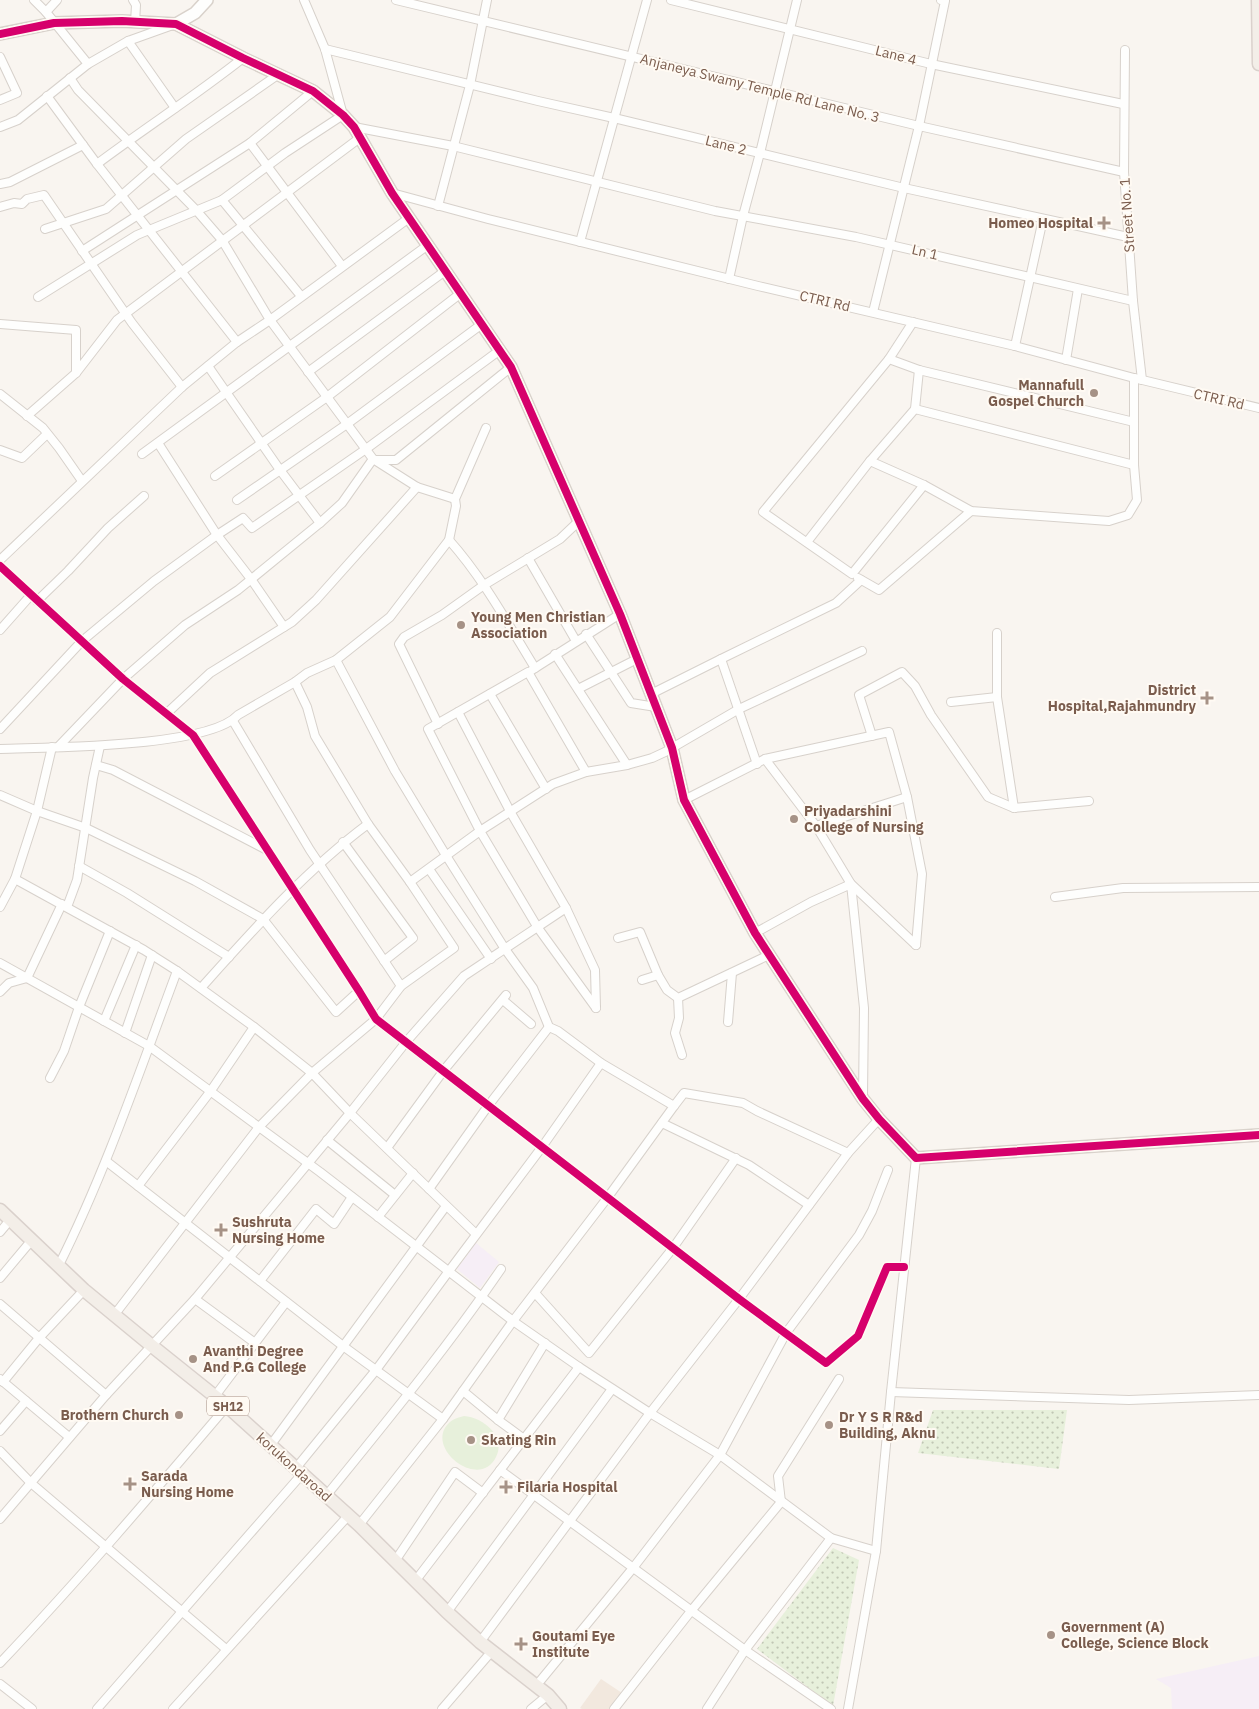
<svg xmlns="http://www.w3.org/2000/svg" width="1259" height="1709" viewBox="0 0 1259 1709" font-family="'IBM Plex Sans',sans-serif">
	<style>
		.residential { fill: #f2e8de }
		.education { fill: #f6eef6 }
		.grass { fill: #e7f0db }
		.park { fill: url(#park-dots) }
		.lines { fill: none; stroke-linecap: round; stroke-linejoin: round }
		.street-casing { stroke: #d7d1cb; stroke-width: 10 }
		.secondary-casing { stroke: #d9d2cb; stroke-width: 14 }
		.primary-casing { stroke: #dad1cc; stroke-width: 15 }
		.street { stroke: #fefefd; stroke-width: 8 }
		.secondary { stroke: #fefefd; stroke-width: 11 }
		.primary { stroke: #f3eee8; stroke-width: 12 }
		.cycleway-casing { stroke: #fffaf3; stroke-width: 11 }
		.cycleway { stroke: #d6006c; stroke-width: 8 }
		.poi-dot { fill: #a69286; stroke: #fffaf3; stroke-width: 2 }
		.labels { text-anchor: middle; dominant-baseline: central; stroke-width: 4; stroke-linejoin: round; paint-order: stroke }
		.shield { fill: #fffaf3; stroke: #a28b7f; stroke-width: 1 }
		.shield-label { font-size: 12px; font-weight: bold; fill: #7a5c4d }
		.street-label { font-size: 14px; fill: #7a5c4d; stroke: #fffaf3 }
		.poi-label { font-size: 14px; font-weight: bold; fill: #7a5c4d; stroke: #fffaf3; text-anchor: start }
	</style>
	<defs>
		<pattern id="park-dots" width="8" height="8" patternUnits="userSpaceOnUse" patternTransform="scale(1.25)"><rect width="8" height="8" fill="#e7f0db"/><path d="M2 2h.1M6 6h.1" fill="none" stroke="#c0c6b4" stroke-width="1.8" stroke-linecap="round"/></pattern>
	</defs>
	<rect width="100%" height="100%" fill="#f9f5f0"/>
	<polygon class="residential" points="601,1679 622,1693 610,1709 582,1709 580,1708"/>
	<g class="education">
		<polygon points="476,1243 499,1262 480,1288 457,1269"/>
		<polygon points="1259,1656 1259,1709 1172,1709 1171,1688 1156,1679"/>
	</g>
	<path class="grass" d="M 464,1416 C 483,1417 507,1437 496,1457 C 479,1492 422,1446 450,1422 C 453,1419 460,1417 464,1416 Z"/>
	<g class="park">
		<polygon points="933,1410 1067,1410 1059,1469 918,1453"/>
		<polygon points="833,1548 859,1560 833,1706 757,1649"/>
	</g>
	<g class="lines">
		<g class="street-casing">
			<g id="street">
				<polyline points="133,0 136,5 135,23"/>
				<polyline points="396,0 919,126 1124,172"/>
				<polyline points="671,0 931,64 1123,104"/>
				<polyline points="46,12 57,0"/>
				<polyline points="128,41 175,108"/>
				<polyline points="325,49 538,101 614,118 904,188 1128,237"/>
				<polyline points="1125,50 1124,172 1133,301 1142,380"/>
				<polyline points="0,57 17,93 0,100"/>
				<polyline points="88,64 128,41 170,26"/>
				<polyline points="70,78 78,90 196,210 222,240 270,320 373,459 417,487 455,499"/>
				<polyline points="47,96 97,164 237,342"/>
				<polyline points="0,127 18,120 88,64 46,12 34,0"/>
				<polyline points="354,127 453,146 715,211 856,237 1133,301"/>
				<polyline points="250,143 313,91"/>
				<path d="M 97,164 C 145,128 195,96 243,58"/>
				<polyline points="0,184 10,182 83,145"/>
				<polyline points="392,193 488,219 758,286 1015,346 1134,378 1259,408"/>
				<polyline points="222,200 301,296"/>
				<polyline points="438,206 470,85 487,0"/>
				<polyline points="0,207 14,203 22,204 27,199 44,195 132,323 182,387"/>
				<polyline points="45,229 106,209 186,139 279,74"/>
				<polyline points="580,242 647,0"/>
				<polyline points="82,251 250,143 342,266"/>
				<polyline points="729,279 743,216 760,153 797,0"/>
				<polyline points="38,297 137,235 222,200 285,153 343,115 325,49 304,0"/>
				<polyline points="873,312 919,126 945,1 941,0"/>
				<polyline points="0,324 76,330 76,373"/>
				<polyline points="1015,346 1043,219"/>
				<polyline points="889,359 913,322"/>
				<polyline points="1066,360 1078,289"/>
				<polyline points="208,366 280,470 320,523"/>
				<polyline points="308,372 445,271"/>
				<polyline points="0,394 43,428 59,448 82,481"/>
				<polyline points="915,409 1134,465"/>
				<polyline points="27,416 76,373 117,320 361,137"/>
				<polyline points="158,443 217,535 251,579 284,627"/>
				<polyline points="0,450 22,458 47,434"/>
				<polyline points="142,454 428,245"/>
				<polyline points="375,460 396,460 511,367"/>
				<polyline points="870,461 924,485 971,511 1109,521 1128,515 1137,500 1134,465 1134,378"/>
				<polyline points="215,476 327,397 461,293"/>
				<polyline points="924,485 852,574 763,512 889,359 919,370 1134,422"/>
				<polyline points="237,500 347,424 482,324"/>
				<path d="M 449,540 C 483,578 508,624 535,668"/>
				<polyline points="807,542 870,461 915,409 919,370"/>
				<polyline points="528,558 576,641"/>
				<polyline points="0,560 182,387 237,342 270,320 409,218"/>
				<polyline points="0,566 123,679 193,735 359,991 376,1019 739,1299 826,1363 858,1336 887,1267 904,1267"/>
				<polyline points="858,578 879,590 971,511"/>
				<polyline points="37,601 68,571 108,528 144,496"/>
				<polyline points="0,630 31,595"/>
				<polyline points="997,633 997,697 1014,808 1089,801"/>
				<polyline points="586,634 631,703 656,707"/>
				<polyline points="555,654 627,765 586,772"/>
				<polyline points="721,659 757,764"/>
				<polyline points="336,660 395,771 447,857 505,949 533,988 549,1027 558,1031 601,1063 674,1106 608,1197 513,1321 443,1419 359,1525"/>
				<polyline points="532,670 620,614"/>
				<polyline points="578,689 637,659"/>
				<polyline points="490,694 546,789"/>
				<polyline points="651,694 721,659 836,603 861,580"/>
				<polyline points="951,702 997,697"/>
				<polyline points="458,712 511,813 566,908 595,970 596,1008"/>
				<polyline points="166,714 210,673 292,622 316,600 417,487"/>
				<polyline points="233,721 310,850 401,986"/>
				<polyline points="438,724 399,644 404,637 442,615 484,585 560,539 579,521"/>
				<polyline points="0,729 82,641 154,581 217,535 243,518 252,528 366,449 500,350"/>
				<polyline points="872,736 859,695 902,672 915,686 931,715 988,797 1014,808"/>
				<polyline points="58,747 123,679 185,625 238,590 320,523 342,503 373,459"/>
				<path d="M 0,749 C 48,747 208,748 238,715 L 295,682 L 307,673 L 336,660 L 390,617 L 449,540 L 456,506 L 455,499 L 486,428"/>
				<polyline points="765,759 816,826 851,884 916,945"/>
				<polyline points="96,765 113,770 267,850"/>
				<polyline points="627,765 652,758 665,752 739,709 862,651"/>
				<polyline points="0,795 37,811 86,828 195,881 263,919 336,1012 359,991"/>
				<polyline points="684,800 765,759 889,732 907,797 922,874 916,945"/>
				<polyline points="816,826 907,797"/>
				<polyline points="343,842 413,938 384,961"/>
				<polyline points="79,866 127,893 229,957"/>
				<polyline points="429,869 491,959"/>
				<polyline points="15,879 144,950 177,971 254,1027 312,1073 350,1113 476,1234"/>
				<polyline points="410,882 480,831 553,784 586,772 528,672 428,729 480,831 538,928 596,1008"/>
				<polyline points="1055,897 1123,888 1259,887"/>
				<polyline points="0,907 15,879 37,811 52,747"/>
				<polyline points="67,907 77,880 93,778 100,746"/>
				<polyline points="755,933 811,902 851,884 864,1008 863,1097"/>
				<polyline points="618,938 640,932 658,975"/>
				<polyline points="0,963 149,1046 320,1172 513,1321 579,1367 650,1413 720,1455 831,1538 876,1551"/>
				<polyline points="642,980 658,975 667,990 678,998 769,955"/>
				<path d="M 201,988 C 253,930 305,871 368,824"/>
				<polyline points="0,992 9,983 27,978 62,904"/>
				<polyline points="678,998 679,1018 675,1033 682,1055"/>
				<polyline points="503,1000 531,1024"/>
				<polyline points="104,1021 136,945"/>
				<polyline points="728,1022 732,973"/>
				<polyline points="125,1033 152,955"/>
				<polyline points="50,1078 64,1051 79,1007 110,931"/>
				<polyline points="674,1106 684,1093 743,1103 757,1111 848,1153"/>
				<polyline points="662,1123 749,1165 809,1205"/>
				<polyline points="327,1140 395,1195"/>
				<polyline points="387,1148 444,1070 506,995"/>
				<polyline points="106,1161 343,1346 443,1419"/>
				<polyline points="138,1186 210,1092 254,1027"/>
				<polyline points="429,1189 488,1106 549,1027"/>
				<polyline points="378,1217 413,1173"/>
				<polyline points="0,1232 10,1220"/>
				<path d="M 59,1265 C 106,1171 140,1070 177,971"/>
				<polyline points="0,1278 31,1241"/>
				<polyline points="260,1281 316,1209 334,1224 352,1197"/>
				<polyline points="535,1293 589,1353 673,1248 736,1158"/>
				<polyline points="195,1299 255,1343"/>
				<polyline points="0,1304 106,1395"/>
				<polyline points="115,1314 259,1127 312,1073 376,1019 401,986 454,948 410,882 368,824 315,736 307,707 295,682"/>
				<polyline points="0,1379 69,1437"/>
				<polyline points="3,1382 39,1338 84,1290"/>
				<polyline points="463,1391 498,1420 524,1439"/>
				<polyline points="891,1392 1129,1400 1259,1395"/>
				<polyline points="215,1396 286,1302"/>
				<polyline points="498,1420 545,1343"/>
				<polyline points="0,1431 26,1401"/>
				<polyline points="270,1446 446,1206"/>
				<polyline points="0,1451 31,1483 226,1649"/>
				<polyline points="296,1468 376,1370 449,1271 542,1147 601,1063"/>
				<polyline points="500,1470 745,1650 831,1709"/>
				<path d="M 326,1496 C 386,1422 447,1348 501,1269"/>
				<polyline points="0,1519 106,1395 195,1299 350,1113 406,1042 464,976 566,908"/>
				<polyline points="395,1561 455,1472 483,1493"/>
				<polyline points="416,1580 579,1367"/>
				<polyline points="447,1612 612,1389"/>
				<polyline points="480,1642 650,1413 739,1299 848,1153 879,1119"/>
				<path d="M 0,1663 C 79,1580 153,1493 227,1406"/>
				<polyline points="0,1684 32,1709"/>
				<polyline points="536,1686 633,1568 720,1455 786,1333 859,1235 872,1211 888,1170"/>
				<polyline points="97,1709 302,1474"/>
				<polyline points="173,1709 348,1516"/>
				<polyline points="442,1709 492,1651"/>
				<polyline points="531,1709 548,1695"/>
				<polyline points="614,1709 691,1611 781,1502 778,1476 839,1379"/>
				<polyline points="707,1709 745,1650 831,1538"/>
				<polyline points="848,1709 876,1551 891,1392 916,1158"/>
			</g>
		</g>
		<g class="secondary-casing">
			<g id="secondary">
				<polyline points="176,24 195,13 207,0"/>
				<polyline points="0,34 54,23 122,21 176,24 243,58 313,91 343,115 354,127 392,193 511,367 620,614 672,748 684,800 755,933 863,1099 879,1119 916,1158 1259,1135"/>
			</g>
		</g>
		<g class="primary-casing">
			<g id="primary">
				<polyline points="1258,0 1259,64"/>
				<polyline points="0,1210 84,1290 152,1346 227,1406 359,1525 447,1612 480,1642 548,1695 560,1709"/>
			</g>
		</g>
		<use href="#street" class="street"/>
		<use href="#secondary" class="secondary"/>
		<use href="#primary" class="primary"/>
		<g class="cycleway-casing">
			<g id="cycleway">
				<polyline points="0,34 54,23 122,21 176,24 243,58 313,91 343,115 354,127 392,193 511,367 620,614 672,748 684,800 755,933 863,1099 879,1119 916,1158 1259,1135"/>
				<polyline points="0,566 123,679 193,735 359,991 376,1019 739,1299 826,1363 858,1336 887,1267 904,1267"/>
			</g>
		</g>
		<use href="#cycleway" class="cycleway"/>
	</g>
	<g class="poi-dot">
		<path d="M1101.5 215.5h5v5h5v5h-5v5h-5v-5h-5v-5h5z"/>
		<circle cx="1094" cy="393" r="5"/>
		<circle cx="461" cy="625" r="5"/>
		<path d="M1204.5 690.5h5v5h5v5h-5v5h-5v-5h-5v-5h5z"/>
		<circle cx="794" cy="819" r="5"/>
		<path d="M218.5 1222.5h5v5h5v5h-5v5h-5v-5h-5v-5h5z"/>
		<circle cx="193" cy="1359" r="5"/>
		<circle cx="179" cy="1415" r="5"/>
		<circle cx="829" cy="1425" r="5"/>
		<circle cx="471" cy="1440" r="5"/>
		<path d="M127.5 1476.5h5v5h5v5h-5v5h-5v-5h-5v-5h5z"/>
		<path d="M503.5 1479.5h5v5h5v5h-5v5h-5v-5h-5v-5h5z"/>
		<circle cx="1051" cy="1635" r="5"/>
		<path d="M518.5 1636.5h5v5h5v5h-5v5h-5v-5h-5v-5h5z"/>
	</g>
	<g class="labels">
		<rect class="shield" x="207" y="1396.5" width="42" height="19" rx="4"/>
		<g class="shield-label">
			<text x="228" y="1406">SH12</text>
		</g>
		<g class="street-label">
			<text transform="translate(896 55) rotate(14)">Lane 4</text>
			<text transform="translate(760 88) rotate(14)">Anjaneya Swamy Temple Rd Lane No. 3</text>
			<text transform="translate(726 145) rotate(14)">Lane 2</text>
			<text transform="translate(1127 215) rotate(-94)">Street No. 1</text>
			<text transform="translate(925 252) rotate(13)">Ln 1</text>
			<text transform="translate(825 301) rotate(13)">CTRI Rd</text>
			<text transform="translate(1219 399) rotate(13)">CTRI Rd</text>
			<text transform="translate(294 1467) rotate(42)">korukondaroad</text>
		</g>
		<g class="poi-label">
			<text x="1093" y="223" text-anchor="end">Homeo Hospital</text>
			<text x="1084" y="385" text-anchor="end">Mannafull<tspan x="1084" dy="16">Gospel Church</tspan></text>
			<text x="471" y="617">Young Men Christian<tspan x="471" dy="16">Association</tspan></text>
			<text x="1196" y="690" text-anchor="end">District<tspan x="1196" dy="16">Hospital,Rajahmundry</tspan></text>
			<text x="804" y="811">Priyadarshini<tspan x="804" dy="16">College of Nursing</tspan></text>
			<text x="232" y="1222">Sushruta<tspan x="232" dy="16">Nursing Home</tspan></text>
			<text x="203" y="1351">Avanthi Degree<tspan x="203" dy="16">And P.G College</tspan></text>
			<text x="169" y="1415" text-anchor="end">Brothern Church</text>
			<text x="839" y="1417">Dr Y S R R&amp;d<tspan x="839" dy="16">Building, Aknu</tspan></text>
			<text x="481" y="1440">Skating Rin</text>
			<text x="141" y="1476">Sarada<tspan x="141" dy="16">Nursing Home</tspan></text>
			<text x="517" y="1487">Filaria Hospital</text>
			<text x="1061" y="1627">Government (A)<tspan x="1061" dy="16">College, Science Block</tspan></text>
			<text x="532" y="1636">Goutami Eye<tspan x="532" dy="16">Institute</tspan></text>
		</g>
	</g>
</svg>
